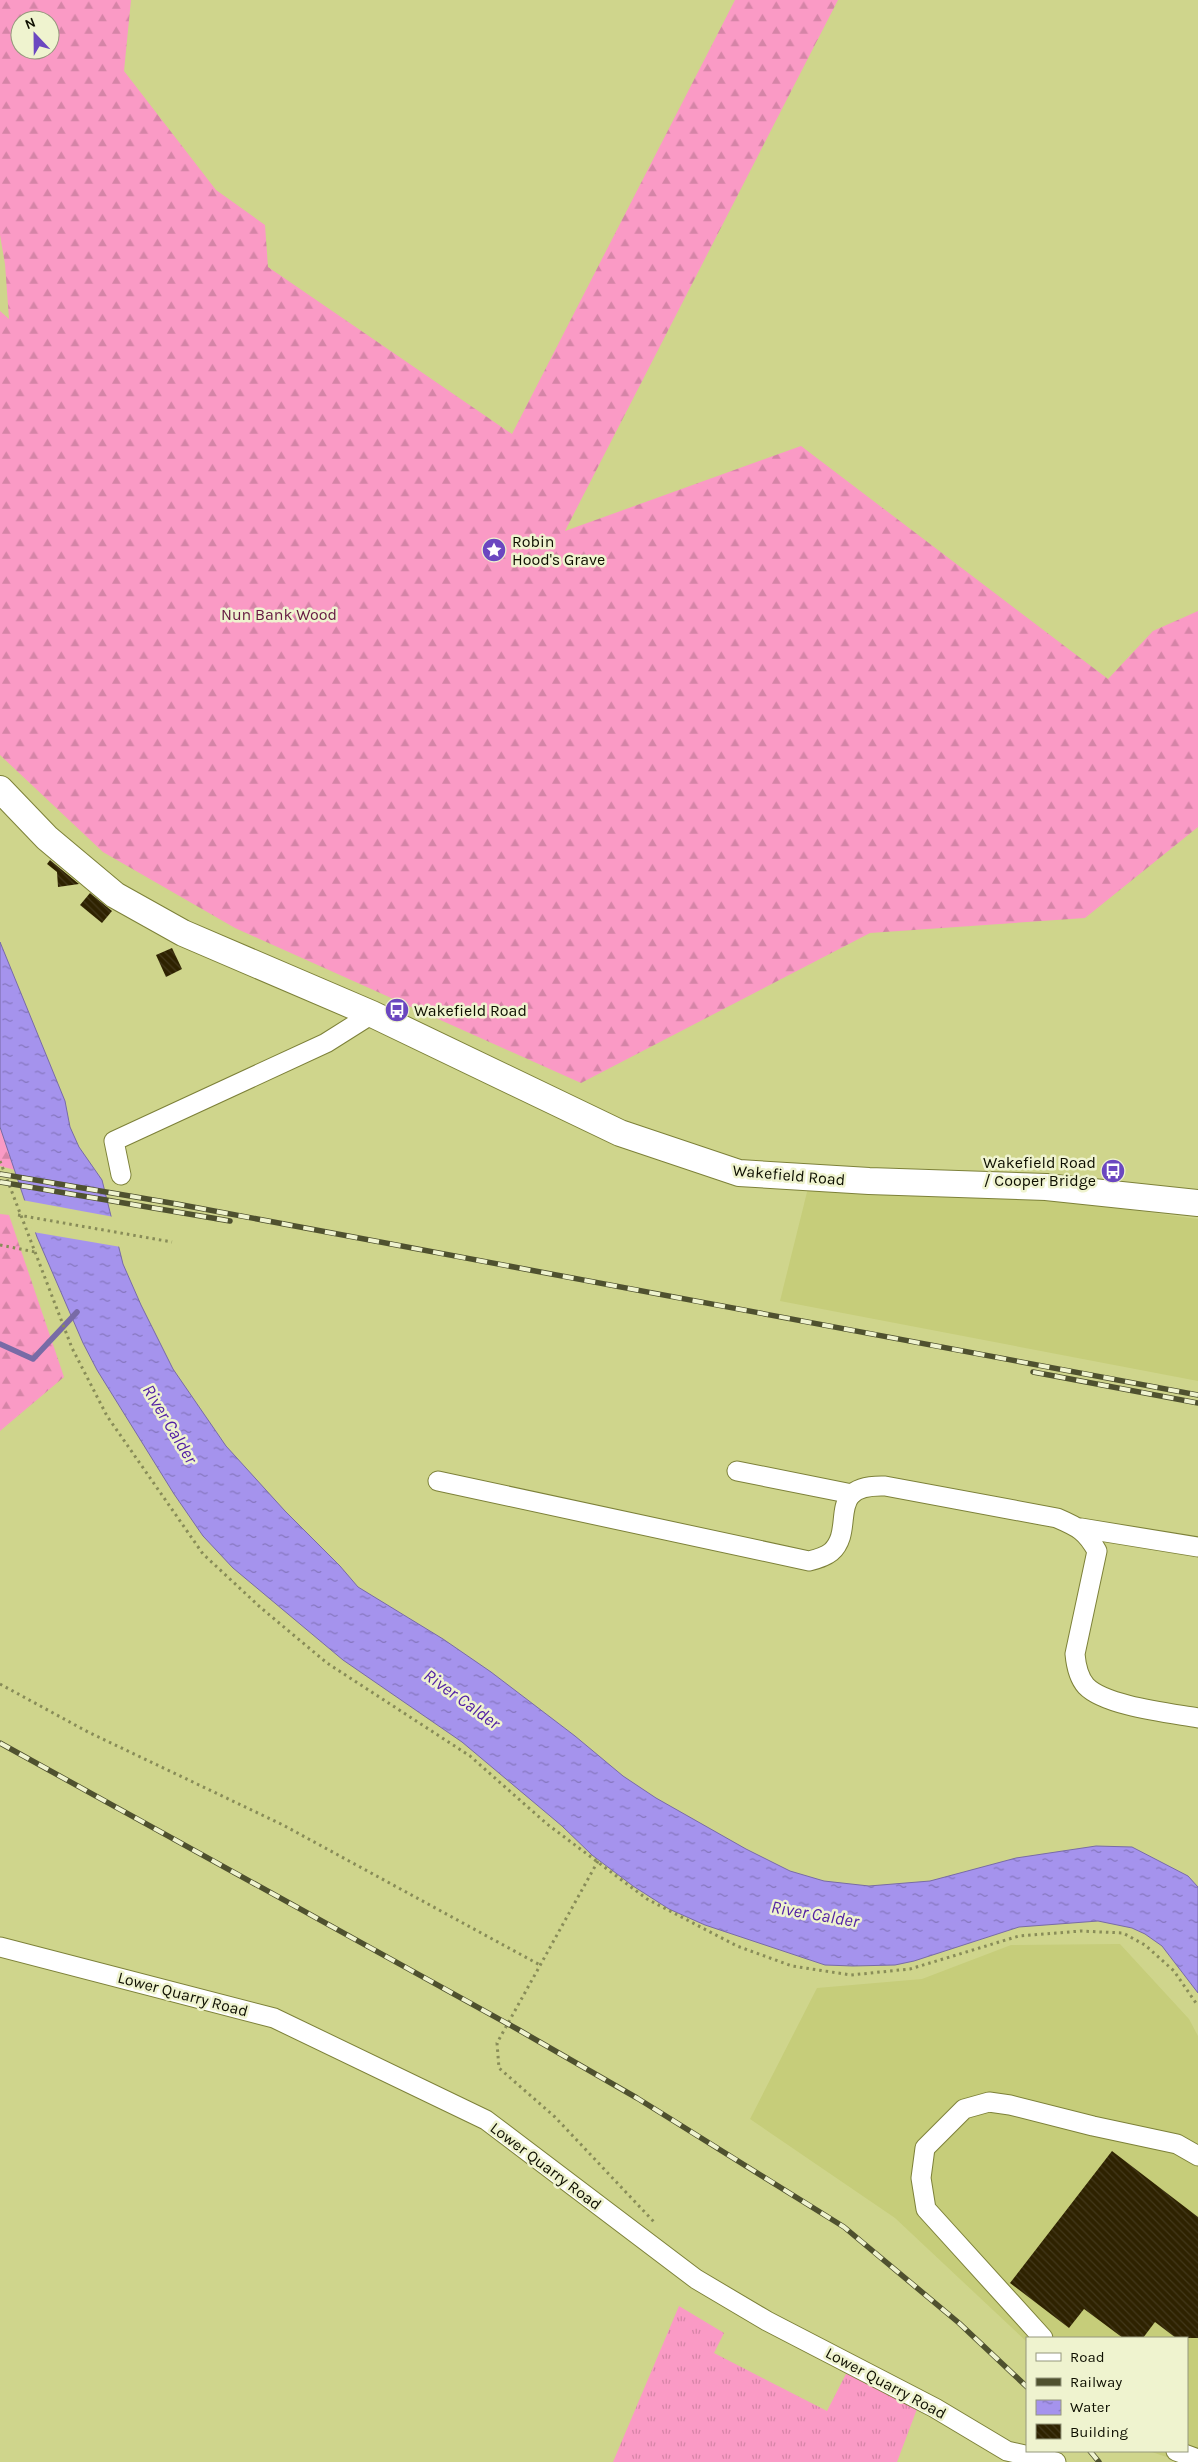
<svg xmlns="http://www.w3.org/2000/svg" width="1198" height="2462" viewBox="0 0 1198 2462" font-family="Karla,sans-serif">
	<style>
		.built { fill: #c6cd7a }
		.grass { fill: url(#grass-tufts) }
		.forest { fill: url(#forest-firs); fill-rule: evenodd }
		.water { fill: url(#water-ripples); stroke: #786ba6 }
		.pier { fill: #cfd58c }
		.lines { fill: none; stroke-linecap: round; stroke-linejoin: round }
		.stream { stroke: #786ba6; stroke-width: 5.5 }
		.building { fill: url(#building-back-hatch) }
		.minor-casing { stroke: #7d8139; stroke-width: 21 }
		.highway-casing { stroke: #7d8139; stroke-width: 28 }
		.path { stroke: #888c58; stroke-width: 3; stroke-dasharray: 2.5 4; stroke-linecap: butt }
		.minor { stroke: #fff; stroke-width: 19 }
		.highway { stroke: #fff; stroke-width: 26 }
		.rail-casing { stroke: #4f512f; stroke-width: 5.5 }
		.rail { stroke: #eff3cf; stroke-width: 4; stroke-dasharray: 11; stroke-linecap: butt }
		.path-bridge { stroke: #888c58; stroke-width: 3; stroke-dasharray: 2.5 4; stroke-linecap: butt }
		.labels { text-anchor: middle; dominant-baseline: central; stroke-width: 5; stroke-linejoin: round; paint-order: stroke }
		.poi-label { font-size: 16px; fill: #0e0f00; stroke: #eff3cf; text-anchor: start }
		.park-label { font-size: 16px; fill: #651941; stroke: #eff3cf }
		.street-label { font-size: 16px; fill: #0e0f00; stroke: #eff3cf }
		.water-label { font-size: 18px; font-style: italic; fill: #511fa4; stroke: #eff3cf }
	</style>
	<defs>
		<pattern id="grass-tufts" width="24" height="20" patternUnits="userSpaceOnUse" patternTransform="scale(1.25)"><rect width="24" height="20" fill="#fa9ac5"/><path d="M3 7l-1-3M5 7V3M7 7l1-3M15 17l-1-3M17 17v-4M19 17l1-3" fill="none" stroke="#d584a7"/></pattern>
		<pattern id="forest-firs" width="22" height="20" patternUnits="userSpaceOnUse" patternTransform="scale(1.25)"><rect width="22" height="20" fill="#fa9ac5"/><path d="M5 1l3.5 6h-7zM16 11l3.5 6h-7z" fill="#d584a7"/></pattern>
		<pattern id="water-ripples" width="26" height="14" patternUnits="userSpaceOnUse" patternTransform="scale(1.25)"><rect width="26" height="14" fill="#a593ed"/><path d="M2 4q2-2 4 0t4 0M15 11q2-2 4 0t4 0" fill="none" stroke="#8576be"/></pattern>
		<pattern id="building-back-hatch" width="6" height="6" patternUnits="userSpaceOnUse" patternTransform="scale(1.25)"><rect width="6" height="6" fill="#2e2200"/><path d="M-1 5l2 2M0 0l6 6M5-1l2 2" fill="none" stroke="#43381b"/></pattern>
	</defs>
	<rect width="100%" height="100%" fill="#cfd58c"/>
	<g class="built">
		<polygon points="808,1188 1049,1199 1198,1219 1198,1381 780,1301"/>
		<polygon points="1120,1944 1189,2019 1198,2036 1198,2462 1181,2462 1149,2451 1187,2451 1187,2338 1027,2338 1027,2342 895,2218 750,2119 817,1988 922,1979 1011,1945"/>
	</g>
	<polygon class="grass" points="679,2306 724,2333 714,2353 827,2411 850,2366 917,2409 897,2462 613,2462"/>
	<g class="forest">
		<path d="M 0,0 L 131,0 L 124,71 L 216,190 L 265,225 L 268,267 L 512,434 L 735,0 L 838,0 L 565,531 L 801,446 L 1108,679 L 1153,631 L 1198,611 L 1198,827 L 1085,918 L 870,933 L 581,1083 L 235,928 L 103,852 L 0,755 L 0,311 L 9,319 L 5,264 L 0,235 ZM 20,20 L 50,20 L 50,50 L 20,50 Z"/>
		<polygon points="0,1130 1,1130 15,1170 0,1166"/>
		<polygon points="0,1214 9,1215 64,1377 0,1431"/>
	</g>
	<polygon class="water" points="0,942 65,1101 70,1127 79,1147 102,1180 123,1264 141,1305 173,1369 226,1446 285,1511 340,1566 358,1587 443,1639 491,1672 575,1736 623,1776 656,1798 746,1849 790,1871 824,1881 869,1886 930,1881 1016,1858 1096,1846 1132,1847 1188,1876 1198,1887 1198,1993 1162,1946 1145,1934 1132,1928 1098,1921 1019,1927 914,1961 895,1965 853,1966 825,1965 705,1925 669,1909 633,1886 592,1855 562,1826 462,1742 343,1660 233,1568 203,1536 174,1494 97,1370 83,1343 37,1237 0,1127"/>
	<polygon class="pier" points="22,1200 114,1217 121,1247 33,1232"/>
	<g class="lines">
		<polyline class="stream" points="0,1344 33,1359 77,1312"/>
	</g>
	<g class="building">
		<polygon points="50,860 79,884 58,887 57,872 47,864"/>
		<polygon points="90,893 112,911 102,923 80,905"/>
		<polygon points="172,948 182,969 166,977 156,955"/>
		<polygon points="1112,2151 1198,2217 1198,2338 1176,2338 1155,2322 1143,2338 1123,2338 1084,2309 1069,2328 1010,2283"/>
	</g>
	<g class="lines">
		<g class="minor-casing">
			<g id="minor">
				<polyline points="121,1175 114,1141 326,1043 372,1014"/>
				<polyline points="737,1471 852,1494"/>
				<path d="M 438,1481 L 809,1561 C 817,1559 825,1557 831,1552 C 857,1529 823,1484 885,1486 L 1057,1518 C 1078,1527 1086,1531 1097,1551 L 1075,1654 C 1076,1665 1078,1677 1086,1686 C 1105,1706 1170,1713 1198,1718"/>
				<polyline points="1081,1528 1198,1547"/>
				<polyline points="0,1947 274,2018 486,2120 696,2279 767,2321 935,2408 1007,2451 1056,2462"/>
				<polyline points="1043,2338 926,2209 921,2178 925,2148 964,2109 989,2102 1010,2105 1093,2126 1177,2144 1198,2156"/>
				<polyline points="1176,2451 1198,2459"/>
			</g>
		</g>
		<g class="highway-casing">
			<polyline id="highway" points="0,789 47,838 115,895 183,933 372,1014 620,1133 739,1173 869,1181 1046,1187 1198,1203"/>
		</g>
		<g class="path">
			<polyline points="0,1161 72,1348 107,1416 203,1554 260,1607 327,1663 470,1756 547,1824 647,1899 737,1946 792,1966 851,1975 910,1969 1019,1936 1081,1931 1123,1933 1145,1945 1174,1971 1198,2006"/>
			<polyline points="0,1245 35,1252"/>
			<polyline points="0,1684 88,1732 283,1825 540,1965"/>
			<polyline points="598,1861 497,2043 499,2068 555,2117 655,2223"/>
		</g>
		<use href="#minor" class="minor"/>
		<use href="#highway" class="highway"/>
		<g class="rail-casing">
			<g id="rail">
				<polyline points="0,1174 177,1204 1198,1395"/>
				<polyline points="0,1182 230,1221"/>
				<polyline points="1033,1372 1198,1403"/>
				<polyline points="0,1743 519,2030 637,2098 844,2227 959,2323 1027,2387"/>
				<polyline points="1090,2451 1099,2462"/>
			</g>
		</g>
		<use href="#rail" class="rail"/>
		<polyline class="path-bridge" points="18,1215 172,1242"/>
	</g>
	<defs>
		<g id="sight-disc" transform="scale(1.25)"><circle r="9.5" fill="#6b47c0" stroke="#eff3cf"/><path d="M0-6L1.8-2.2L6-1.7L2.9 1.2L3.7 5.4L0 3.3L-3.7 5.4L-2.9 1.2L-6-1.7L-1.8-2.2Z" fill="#fff"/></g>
		<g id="bus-disc" transform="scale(1.25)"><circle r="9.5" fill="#6b47c0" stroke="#eff3cf"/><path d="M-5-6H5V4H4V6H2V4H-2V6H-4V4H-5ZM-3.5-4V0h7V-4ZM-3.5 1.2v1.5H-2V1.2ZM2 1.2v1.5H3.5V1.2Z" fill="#fff"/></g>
	</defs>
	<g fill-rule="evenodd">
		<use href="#sight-disc" x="494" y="550"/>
		<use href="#bus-disc" x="397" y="1010"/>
		<use href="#bus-disc" x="1113" y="1171"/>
	</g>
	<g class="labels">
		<g class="poi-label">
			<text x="512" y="541">Robin<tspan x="512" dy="18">Hood's Grave</tspan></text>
			<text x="414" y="1010">Wakefield Road</text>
			<text x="1096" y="1162" text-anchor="end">Wakefield Road<tspan x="1096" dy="18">/ Cooper Bridge</tspan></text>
		</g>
		<g class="park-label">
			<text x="279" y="614">Nun Bank Wood</text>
		</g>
		<g class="street-label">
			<text transform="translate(789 1175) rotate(5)">Wakefield Road</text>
			<text transform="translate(183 1994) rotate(15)">Lower Quarry Road</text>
			<text transform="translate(546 2166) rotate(37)">Lower Quarry Road</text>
			<text transform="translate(886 2383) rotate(28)">Lower Quarry Road</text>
		</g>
		<g class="water-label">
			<text transform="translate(170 1424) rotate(59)">River Calder</text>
			<text transform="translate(462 1699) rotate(36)">River Calder</text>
			<text transform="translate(815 1914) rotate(10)">River Calder</text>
		</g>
	</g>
	<rect x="1026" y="2337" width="162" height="115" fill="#eff3cf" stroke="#95987c"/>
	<rect x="1036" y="2353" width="25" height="8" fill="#ffffff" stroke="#95987c"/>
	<text x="1070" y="2362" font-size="15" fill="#0e0f00">Road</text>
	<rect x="1036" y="2378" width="25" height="8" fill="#4f512f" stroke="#95987c"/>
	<text x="1070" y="2387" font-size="15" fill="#0e0f00">Railway</text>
	<rect x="1036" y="2400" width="25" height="15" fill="url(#water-ripples)" stroke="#95987c"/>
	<text x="1070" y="2412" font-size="15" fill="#0e0f00">Water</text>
	<rect x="1036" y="2424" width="25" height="15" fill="url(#building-back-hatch)" stroke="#95987c"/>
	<text x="1070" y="2437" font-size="15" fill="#0e0f00">Building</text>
	<g transform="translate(35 35) rotate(338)"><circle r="24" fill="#eff3cf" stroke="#95987c"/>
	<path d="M0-4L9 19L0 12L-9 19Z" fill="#6b47c0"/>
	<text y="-8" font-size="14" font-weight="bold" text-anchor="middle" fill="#0e0f00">N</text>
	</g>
</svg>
